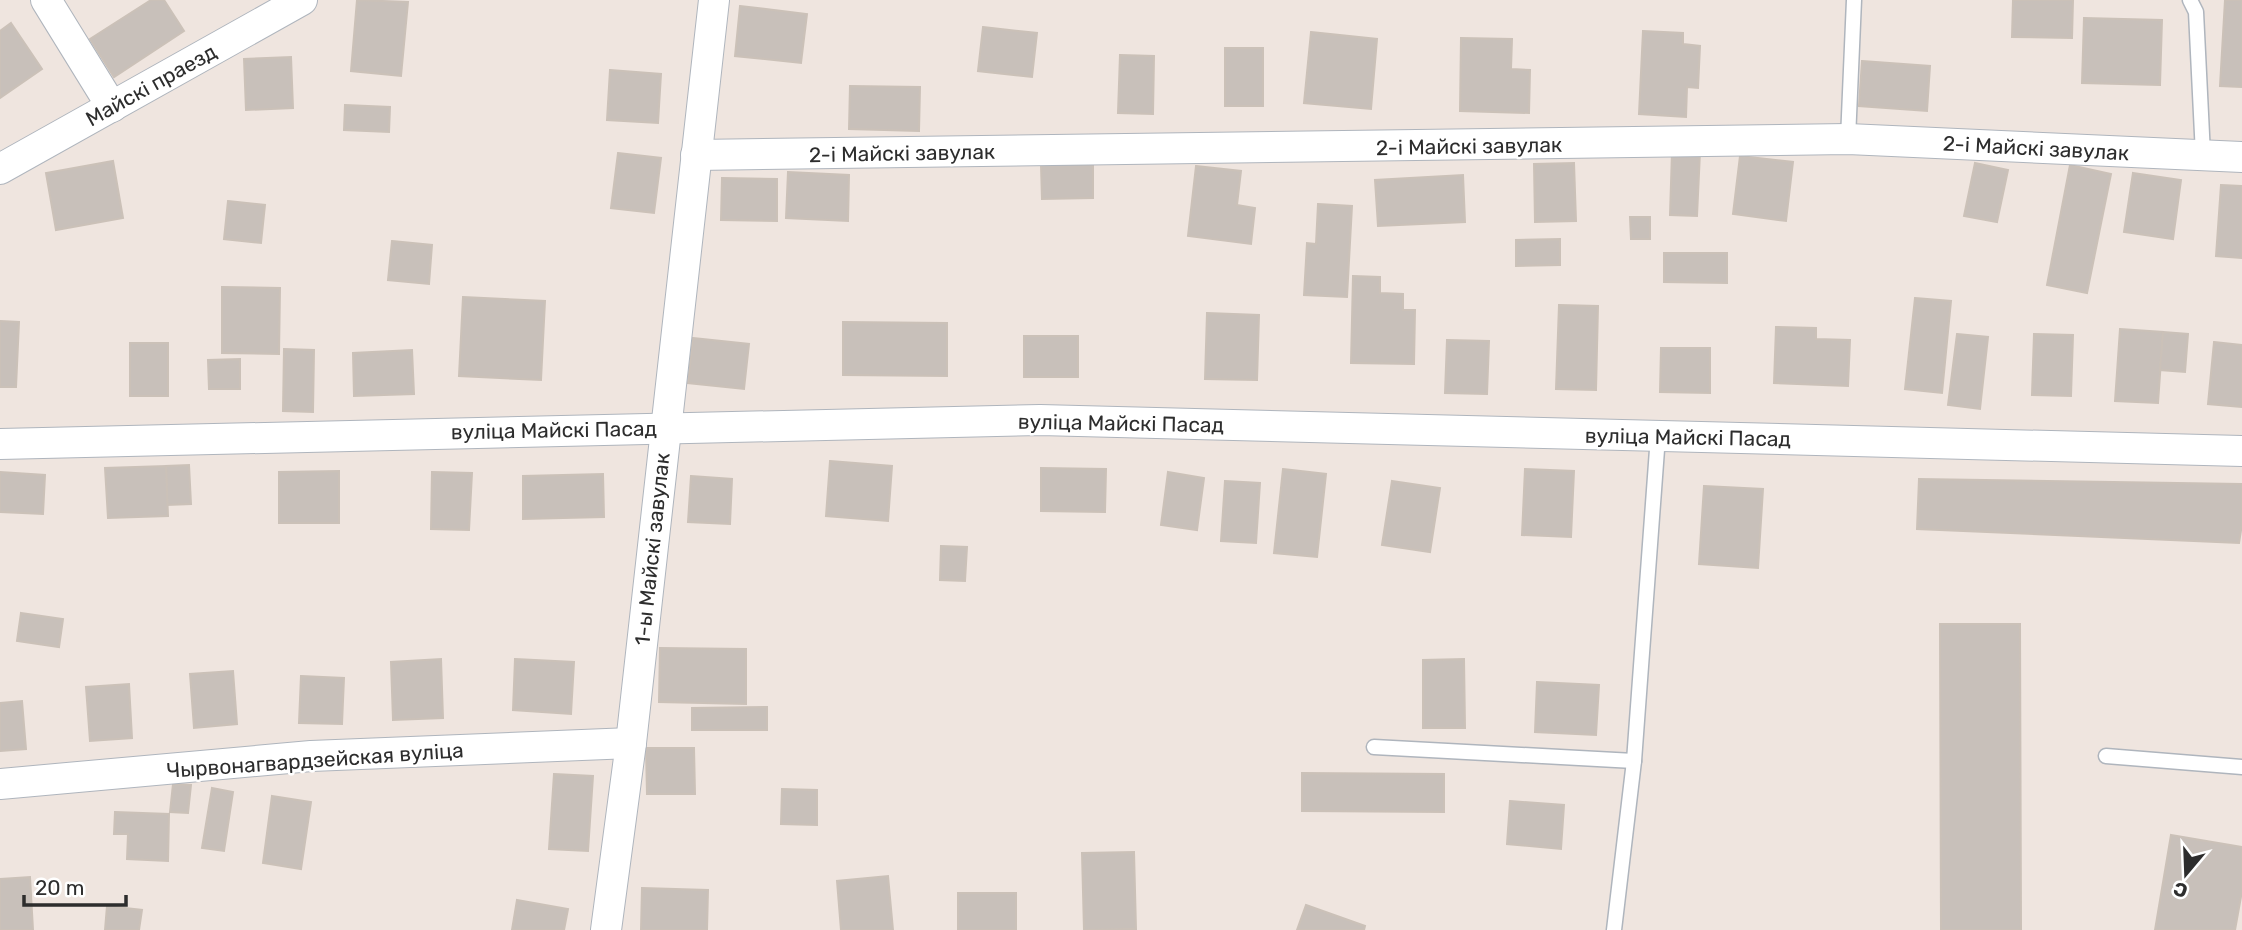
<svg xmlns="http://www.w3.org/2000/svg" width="2242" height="930" viewBox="0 0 2242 930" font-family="Rubik,sans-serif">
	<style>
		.building { fill: #c8c0ba; stroke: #cbc1b8; stroke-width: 2 }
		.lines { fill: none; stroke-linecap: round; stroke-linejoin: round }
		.lane-casing { stroke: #afb5bd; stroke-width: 17 }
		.street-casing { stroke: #afb5bd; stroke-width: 32 }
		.lane { stroke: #fff; stroke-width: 14 }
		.street { stroke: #fff; stroke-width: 30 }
		.labels { text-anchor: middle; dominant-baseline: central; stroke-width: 5; stroke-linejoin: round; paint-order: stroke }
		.street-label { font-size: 21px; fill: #2d2d2d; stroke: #fff }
	</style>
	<rect width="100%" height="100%" fill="#efe5df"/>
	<g class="building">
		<polygon points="151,0 164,0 184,31 114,77 90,39"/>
		<polygon points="357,0 408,2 401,76 351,71"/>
		<polygon points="2013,0 2073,0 2072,38 2012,37"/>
		<polygon points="2225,0 2242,0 2242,87 2220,86"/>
		<polygon points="740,6 807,14 801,63 735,56"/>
		<polygon points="2084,18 2162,20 2160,85 2082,83"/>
		<polygon points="11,23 42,69 0,98 0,31"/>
		<polygon points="983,27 1037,33 1032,77 978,71"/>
		<polygon points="1643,31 1683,33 1683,44 1700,46 1698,88 1687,87 1686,117 1639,114"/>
		<polygon points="1311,32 1377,39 1371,109 1304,103"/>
		<polygon points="1461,38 1512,39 1511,69 1530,70 1529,113 1460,111"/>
		<rect x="1225" y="48" width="38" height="58"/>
		<polygon points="1120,55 1154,56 1153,114 1118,113"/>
		<polygon points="291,57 293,108 246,110 244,59"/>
		<polygon points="1862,61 1930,66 1927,111 1859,106"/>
		<polygon points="610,70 661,74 658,123 607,120"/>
		<polygon points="850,86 920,87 919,131 849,129"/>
		<polygon points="345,105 390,107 389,132 344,130"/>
		<polygon points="1672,152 1700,152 1697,216 1670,215"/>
		<polygon points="618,153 661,158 654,213 611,208"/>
		<polygon points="1740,156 1793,162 1786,221 1733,214"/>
		<polygon points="113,161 123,218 56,230 46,173"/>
		<polygon points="1574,163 1576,221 1535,222 1534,164"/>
		<polygon points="1975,163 2008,170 1997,222 1964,216"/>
		<polygon points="1041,165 1093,165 1093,198 1042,199"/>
		<polygon points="2070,165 2111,174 2087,293 2047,285"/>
		<polygon points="1196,166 1241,171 1237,205 1255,208 1251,244 1188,236"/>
		<polygon points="788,172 849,175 848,221 786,218"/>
		<polygon points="2133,173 2181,180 2173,239 2124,232"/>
		<polygon points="1463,175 1465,222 1378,226 1375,180"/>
		<polygon points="722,178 777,179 777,221 721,220"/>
		<polygon points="2221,185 2242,186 2242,258 2216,256"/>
		<polygon points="228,201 265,205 261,243 224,239"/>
		<polygon points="1318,204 1352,206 1347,297 1304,295 1307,243 1316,244"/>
		<polygon points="1630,217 1650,217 1650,239 1631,239"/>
		<polygon points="1560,239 1560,265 1516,266 1516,240"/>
		<polygon points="392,241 432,245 429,284 388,280"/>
		<polygon points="1664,253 1727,253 1727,283 1664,282"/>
		<polygon points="1353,276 1380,277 1380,293 1403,294 1403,310 1415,310 1414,364 1351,363"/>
		<polygon points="222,287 280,288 279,354 222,353"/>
		<polygon points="463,297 545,301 541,380 459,376"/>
		<polygon points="1915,298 1951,301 1942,393 1905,389"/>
		<polygon points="1559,305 1598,306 1596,390 1556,389"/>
		<polygon points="1207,313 1259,315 1257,380 1205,379"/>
		<polygon points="0,321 19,322 16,387 0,387"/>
		<polygon points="843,322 947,323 947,376 843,375"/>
		<polygon points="1776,327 1816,328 1816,339 1850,340 1848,386 1774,383"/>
		<polygon points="2120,329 2163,332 2158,403 2115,401"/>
		<polygon points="2163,332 2188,334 2185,372 2160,370"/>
		<polygon points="1957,334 1988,337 1980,409 1948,405"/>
		<polygon points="2034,334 2073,335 2071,396 2032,395"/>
		<rect x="1024" y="336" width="54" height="41"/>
		<polygon points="693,338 749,344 744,389 688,383"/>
		<polygon points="1447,340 1489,341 1487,394 1445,393"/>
		<polygon points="2214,342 2242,345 2242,407 2208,404"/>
		<rect x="130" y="343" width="38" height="53"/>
		<polygon points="1661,348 1710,348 1710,393 1660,392"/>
		<polygon points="284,349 314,350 313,412 283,411"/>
		<polygon points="412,350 414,394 354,396 353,353"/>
		<polygon points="240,359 240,389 209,389 208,360"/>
		<polygon points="830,461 892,466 888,521 826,516"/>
		<polygon points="189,465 191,504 167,505 166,466"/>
		<polygon points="166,466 168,516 108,518 105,468"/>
		<polygon points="1041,468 1106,469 1105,512 1041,511"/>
		<polygon points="1283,469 1326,474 1317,557 1274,553"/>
		<polygon points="1525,469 1574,471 1571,537 1522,535"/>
		<polygon points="339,471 339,523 279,523 279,472"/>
		<polygon points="0,472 45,475 43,514 0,512"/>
		<polygon points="432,472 472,473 469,530 431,529"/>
		<polygon points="1168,472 1204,478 1197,530 1161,525"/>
		<polygon points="603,474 604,517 523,519 523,476"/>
		<polygon points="691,476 732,479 730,524 688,522"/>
		<polygon points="1919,479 2242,484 2242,524 2239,543 1917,529"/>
		<polygon points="1225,481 1260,483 1256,543 1221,541"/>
		<polygon points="1392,481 1440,488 1430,552 1382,545"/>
		<polygon points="1704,486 1763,489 1758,568 1699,564"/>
		<polygon points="941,546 967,547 965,581 940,580"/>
		<polygon points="21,613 63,619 59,647 17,641"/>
		<polygon points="1940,624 2020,624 2021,930 1941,930"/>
		<polygon points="660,648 746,649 746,704 659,702"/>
		<polygon points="441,659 443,718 393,720 391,662"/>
		<polygon points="515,659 574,662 571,714 513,710"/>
		<polygon points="1464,659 1465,728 1423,728 1423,660"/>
		<polygon points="233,671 237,724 194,728 190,674"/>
		<polygon points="301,676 344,678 342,724 299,723"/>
		<polygon points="1537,682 1599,685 1596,735 1535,732"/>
		<polygon points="129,684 132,738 90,741 86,687"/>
		<polygon points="22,701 26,749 0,751 0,703"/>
		<polygon points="767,707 767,730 692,730 692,708"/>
		<polygon points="646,748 694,748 695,794 647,794"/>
		<polygon points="1302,773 1444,774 1444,812 1302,811"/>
		<polygon points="554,774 593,776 588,851 549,849"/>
		<polygon points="173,784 191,785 188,813 170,812"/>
		<polygon points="212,788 233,792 224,851 202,848"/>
		<polygon points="782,789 817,790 817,825 781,824"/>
		<polygon points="272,796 311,802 301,869 263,863"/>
		<polygon points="1510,801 1564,805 1561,849 1507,844"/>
		<polygon points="115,812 169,814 168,861 127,859 128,834 114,834"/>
		<polygon points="2171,835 2242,847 2242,891 2235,930 2155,930"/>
		<polygon points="1134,852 1136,929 1084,930 1082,853"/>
		<polygon points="888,876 893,930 841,930 837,881"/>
		<polygon points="30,877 33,930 0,930 0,879"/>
		<polygon points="642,888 708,890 707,930 641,930"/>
		<rect x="958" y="893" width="58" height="37"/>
		<polygon points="517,900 568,909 564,930 512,930"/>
		<polygon points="1306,905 1365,926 1364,930 1297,930"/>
		<polygon points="107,906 142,910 139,930 105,930"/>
	</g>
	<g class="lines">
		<g class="lane-casing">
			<g id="lane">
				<polyline points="2190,0 2196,12 2203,155"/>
				<polyline points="1848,139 1854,0"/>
				<polyline points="1374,747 1634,761"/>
				<polyline points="2106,756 2242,767"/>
				<polyline points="1614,930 1634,761 1658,436"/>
			</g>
		</g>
		<g class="street-casing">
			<g id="street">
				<polyline points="46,0 112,107"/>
				<polyline points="696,155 1848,139 2242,157"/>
				<polyline points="0,169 302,0"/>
				<polyline points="0,444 1040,420 2242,451"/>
				<polyline points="0,784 311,756 631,743"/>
				<polyline points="606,930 631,743 714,0"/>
			</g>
		</g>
		<use href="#lane" class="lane"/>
		<use href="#street" class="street"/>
	</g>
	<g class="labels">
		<g class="street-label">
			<text transform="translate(151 85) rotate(-29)">Майскі праезд</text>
			<text transform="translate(1469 146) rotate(-1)">2-і Майскі завулак</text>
			<text transform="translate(2036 148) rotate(3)">2-і Майскі завулак</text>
			<text transform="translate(902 153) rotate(-1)">2-і Майскі завулак</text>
			<text transform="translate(1121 423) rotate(1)">вуліца Майскі Пасад</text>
			<text transform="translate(554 430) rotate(-1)">вуліца Майскі Пасад</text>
			<text transform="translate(1688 437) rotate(1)">вуліца Майскі Пасад</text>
			<text transform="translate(652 549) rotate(-84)">1-ы Майскі завулак</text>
			<text transform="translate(315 760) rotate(-4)">Чырвонагвардзейская вуліца</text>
		</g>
	</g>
	<g transform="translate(2186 874) rotate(199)" stroke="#ffffff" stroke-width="5" paint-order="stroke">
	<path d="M0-5L12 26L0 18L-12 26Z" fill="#2d2d2d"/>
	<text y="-10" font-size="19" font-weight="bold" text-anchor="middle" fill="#2d2d2d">С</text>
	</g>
	<path d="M24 895v10h102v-10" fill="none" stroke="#2d2d2d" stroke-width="3.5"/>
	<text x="35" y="895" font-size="21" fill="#2d2d2d" stroke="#ffffff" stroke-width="5" paint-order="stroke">20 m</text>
</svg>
